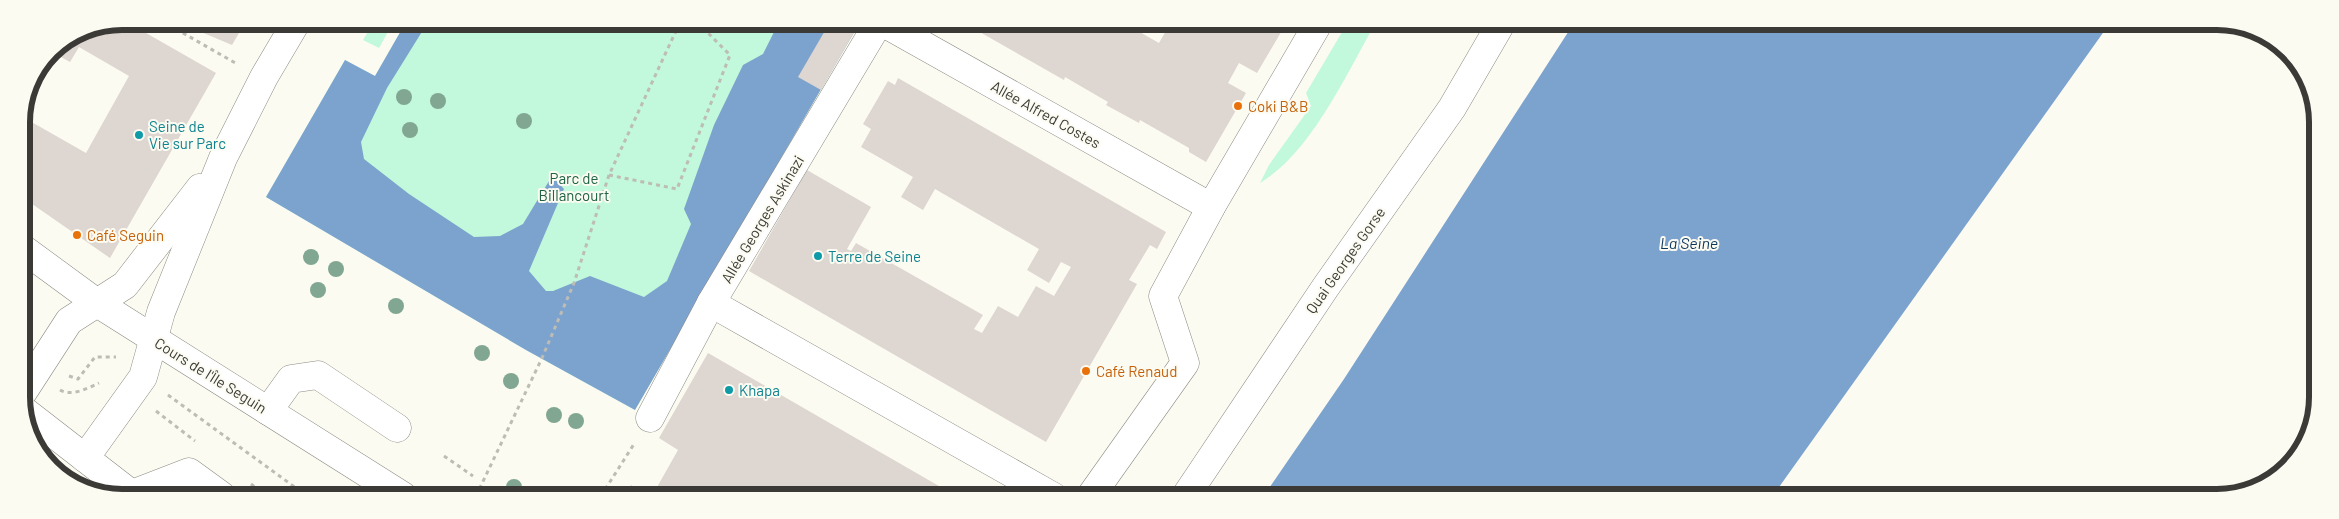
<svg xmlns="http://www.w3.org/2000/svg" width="2339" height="519" viewBox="0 0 2339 519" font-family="Barlow,sans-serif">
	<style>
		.green { fill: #c2f8db }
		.water { fill: #7ca2ce }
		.building { fill: #ded6d0 }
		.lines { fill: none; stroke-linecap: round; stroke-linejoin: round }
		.minor-casing { stroke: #8c8b83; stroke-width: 29 }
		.major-casing { stroke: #8c8b83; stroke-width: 29 }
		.path { stroke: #bdbcb5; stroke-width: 3; stroke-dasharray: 4 4; stroke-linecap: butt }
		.minor { stroke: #fff; stroke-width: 28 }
		.major { stroke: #fff; stroke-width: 28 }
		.tree { fill: #81a793 }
		.food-dot { fill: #e8710a; stroke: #fcfbf2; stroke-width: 2 }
		.culture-dot { fill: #0f9aa8; stroke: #fcfbf2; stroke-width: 2 }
		.labels { text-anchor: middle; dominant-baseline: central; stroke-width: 4; stroke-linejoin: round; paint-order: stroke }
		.food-label { font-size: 15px; fill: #c56008; stroke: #fcfbf2; text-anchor: start }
		.street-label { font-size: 15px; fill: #3b3a36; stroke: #fcfbf2 }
		.culture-label { font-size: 15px; fill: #0d838f; stroke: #fcfbf2; text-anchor: start }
		.park-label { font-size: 15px; fill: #1d6345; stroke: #fcfbf2 }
		.water-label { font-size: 16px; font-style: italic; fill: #0d365f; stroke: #fcfbf2 }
		.rim { fill: none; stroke: #3b3a36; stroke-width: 6 }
	</style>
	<rect width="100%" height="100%" fill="#fcfbf2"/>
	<g class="green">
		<polygon points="374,21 394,21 379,48 363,40"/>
		<polygon points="406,22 860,22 635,410 526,350 266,197 345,60 375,76"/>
		<path d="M 1348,22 L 1376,22 C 1347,73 1311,153 1260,183 L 1269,165 L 1311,106 L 1306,93 Z"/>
	</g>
	<g class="water">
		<polygon points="406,22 428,22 387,88 361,142 364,159 409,194 474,237 500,236 523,224 552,176 564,189 529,271 546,291 553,291 590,276 644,297 667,281 691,224 684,209 714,125 743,65 763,54 779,22 860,22 635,410 526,350 266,197 345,60 375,76"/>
		<polygon points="1574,23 2110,23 1772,497 1263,497 1344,379"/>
	</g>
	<g class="building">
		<polygon points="125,21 216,73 110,258 22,197 21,116 86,153 129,76 79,47 70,62 50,51 84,29"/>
		<polygon points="175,21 246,21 232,45"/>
		<polygon points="830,22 860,22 821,90 798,77"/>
		<polygon points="962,22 1116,22 1114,26 1117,29 1122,22 1159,43 1171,22 1287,22 1257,73 1239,63 1228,83 1246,93 1206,162 1189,152 1189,148 1140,120 1139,123 1106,105 1108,102 1065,77 1064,80"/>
		<polygon points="898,78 1166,232 1157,249 1150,245 1129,280 1137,284 1046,442 749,271 807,170 871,207 847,249 851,251 856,243 983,315 974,329 982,333 998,306 1018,317 1036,286 1054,296 1071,267 1061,262 1049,283 1027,270 1039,249 935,189 923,210 901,197 913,177 861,147 871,129 863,124 888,81 895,85"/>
		<polygon points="708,353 958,497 652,496 678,450 659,438"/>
		<polygon points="631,485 650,496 625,496"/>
	</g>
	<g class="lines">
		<g class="minor-casing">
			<g id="minor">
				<polyline points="882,22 1211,207"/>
				<polyline points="22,248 97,303 403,496"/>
				<polyline points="711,303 1054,497"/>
				<polyline points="23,392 69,321 125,285 200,188"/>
				<polyline points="23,410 134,496"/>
				<polyline points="268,411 291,379 318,375 397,428"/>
				<polyline points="650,418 711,303 879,22"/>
				<polyline points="85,458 143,377 161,312 223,158 264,77 297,21"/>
				<polyline points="132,494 189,472 222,496"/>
				<polyline points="1090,497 1185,363 1163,296 1211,207 1319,22"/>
			</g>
		</g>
		<g class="major-casing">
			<polyline id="major" points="1185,497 1325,288 1452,108 1502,22"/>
		</g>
		<g class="path">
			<polyline points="162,21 237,64"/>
			<polyline points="609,175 677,189 730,55 697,22"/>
			<polyline points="24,303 32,291"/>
			<polyline points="69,376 78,379 95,357 116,357"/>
			<path d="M 60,390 C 72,397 88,388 99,383"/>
			<polyline points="168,395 307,496"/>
			<polyline points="156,411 195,441"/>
			<polyline points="444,456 473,476"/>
			<polyline points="251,484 266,496"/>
			<polyline points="476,496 542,358 574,283 609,175 675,33 686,22"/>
			<polyline points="601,496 634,444"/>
		</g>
		<use href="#minor" class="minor"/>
		<use href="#major" class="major"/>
	</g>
	<g class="tree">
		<circle cx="404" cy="97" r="8"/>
		<circle cx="438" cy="101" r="8"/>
		<circle cx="524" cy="121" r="8"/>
		<circle cx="410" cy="130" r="8"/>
		<circle cx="311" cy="257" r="8"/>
		<circle cx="336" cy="269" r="8"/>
		<circle cx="318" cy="290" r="8"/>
		<circle cx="396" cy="306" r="8"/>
		<circle cx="482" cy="353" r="8"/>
		<circle cx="511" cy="381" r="8"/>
		<circle cx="554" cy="415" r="8"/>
		<circle cx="576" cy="421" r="8"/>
		<circle cx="514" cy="487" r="8"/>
	</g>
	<g class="food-dot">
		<circle cx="1238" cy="106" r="5"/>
		<circle cx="77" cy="235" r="5"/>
		<circle cx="1086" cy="371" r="5"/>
	</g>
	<g class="culture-dot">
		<circle cx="139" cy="135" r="5"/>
		<circle cx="818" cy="256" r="5"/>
		<circle cx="729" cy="390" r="5"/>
	</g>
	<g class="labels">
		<g class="food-label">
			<text x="1248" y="106">Coki B&amp;B</text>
			<text x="87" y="235">Café Seguin</text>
			<text x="1096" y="371">Café Renaud</text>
		</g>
		<g class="street-label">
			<text transform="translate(1046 114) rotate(29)">Allée Alfred Costes</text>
			<text transform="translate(762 219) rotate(-59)">Allée Georges Askinazi</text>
			<text transform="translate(1345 260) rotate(-55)">Quai Georges Gorse</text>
			<text transform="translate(211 375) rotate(32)">Cours de l'Île Seguin</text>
		</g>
		<g class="culture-label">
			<text x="149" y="126">Seine de<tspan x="149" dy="17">Vie sur Parc</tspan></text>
			<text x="828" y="256">Terre de Seine</text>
			<text x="739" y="390">Khapa</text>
		</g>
		<g class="park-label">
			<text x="574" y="178">Parc de<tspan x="574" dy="17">Billancourt</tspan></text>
		</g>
		<g class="water-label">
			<text x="1689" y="242">La Seine</text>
		</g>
	</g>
	<path d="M0 0H2339V519H0ZM122 30H2217A92 92 0 0 1 2309 122V397A92 92 0 0 1 2217 489H122A92 92 0 0 1 30 397V122A92 92 0 0 1 122 30Z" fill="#fcfbf2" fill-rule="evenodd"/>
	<path class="rim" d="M122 30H2217A92 92 0 0 1 2309 122V397A92 92 0 0 1 2217 489H122A92 92 0 0 1 30 397V122A92 92 0 0 1 122 30Z"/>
</svg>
